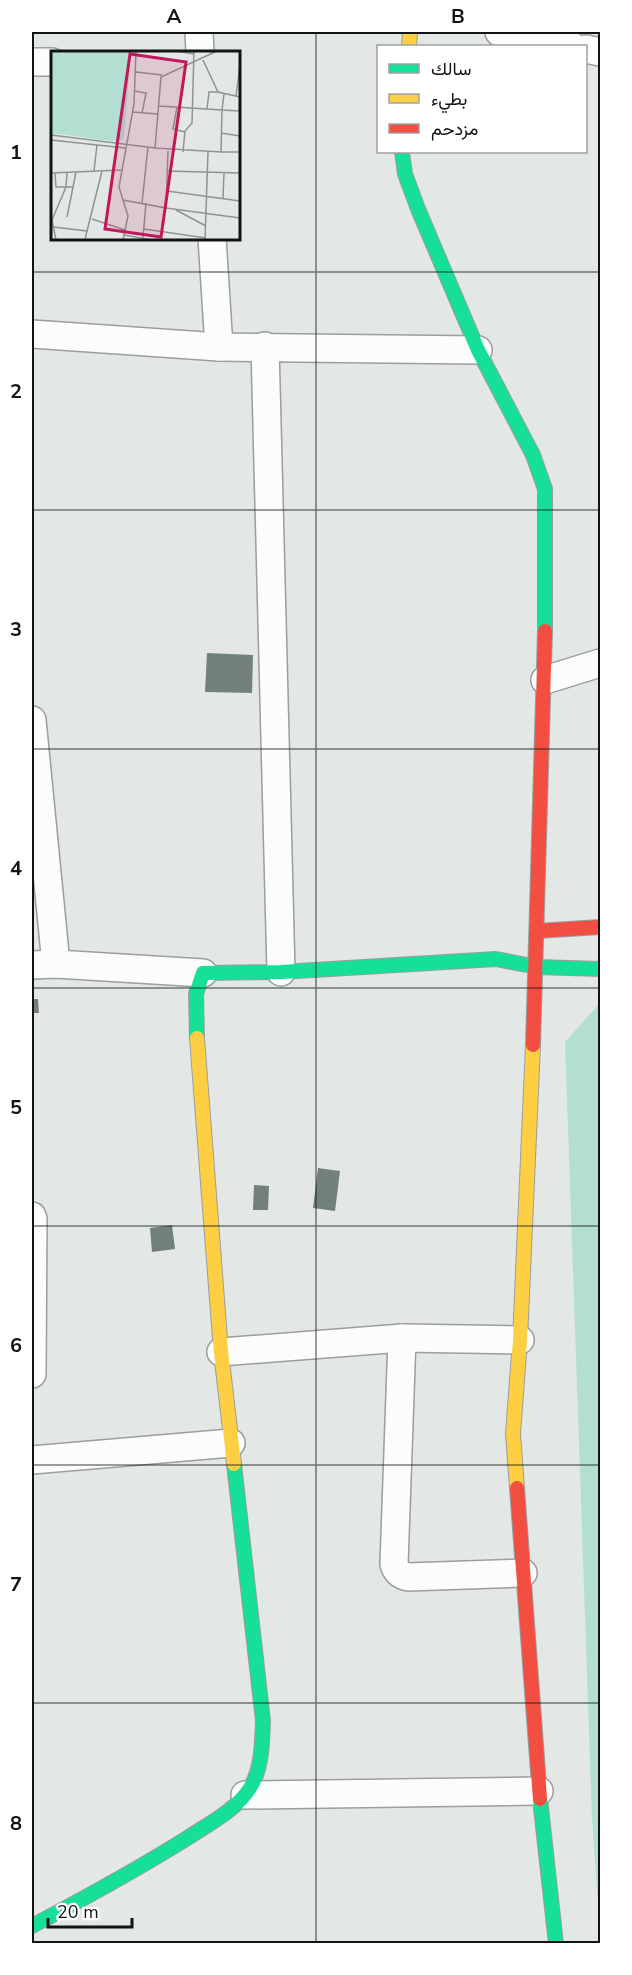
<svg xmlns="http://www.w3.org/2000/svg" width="632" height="1975" viewBox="0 0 632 1975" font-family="'Nunito Sans',Vazirmatn,sans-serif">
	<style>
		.green { fill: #b2dfd1 }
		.building { fill: #72807c }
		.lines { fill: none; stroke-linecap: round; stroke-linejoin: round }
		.street-casing { stroke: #9a9e9c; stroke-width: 30 }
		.fast-casing { stroke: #9a9e9c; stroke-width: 16 }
		.slow-casing { stroke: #9a9e9c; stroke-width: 16 }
		.jam-casing { stroke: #9a9e9c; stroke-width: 16 }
		.street { stroke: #fbfcfb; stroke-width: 27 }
		.fast { stroke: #16e098; stroke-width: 14 }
		.slow { stroke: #ffcf43; stroke-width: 14 }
		.jam { stroke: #f24e42; stroke-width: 14 }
		.grid { fill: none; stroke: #111413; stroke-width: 1.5; stroke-opacity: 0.55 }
		.inset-road { fill: none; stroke: #8f9392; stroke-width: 1.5 }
		.view { fill: #c2185b; fill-opacity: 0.15; stroke: #c2185b; stroke-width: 3 }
		.inset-edge { fill: none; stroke: #111413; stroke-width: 3 }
		.neatline { fill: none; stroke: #111413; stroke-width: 2 }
		.grid-label { font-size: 20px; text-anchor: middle; font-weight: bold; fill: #111413 }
	</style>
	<rect width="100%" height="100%" fill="#e3e8e6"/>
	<polygon class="green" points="600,1003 600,1911 597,1892 592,1818 565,1042"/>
	<g class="building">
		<polygon points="207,653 253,655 252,693 205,692"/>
		<polygon points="32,999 38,999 39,1013 32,1013"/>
		<polygon points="318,1168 340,1171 335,1211 313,1208"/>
		<polygon points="254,1185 269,1186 268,1210 253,1210"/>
		<polygon points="172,1225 175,1249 152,1252 150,1228"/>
	</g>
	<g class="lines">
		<g class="street-casing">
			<g id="street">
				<polyline points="199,32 200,52"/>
				<polyline points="499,32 572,46"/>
				<polyline points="586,49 600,52"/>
				<polyline points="32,62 52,62"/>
				<polyline points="212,238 219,347"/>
				<polyline points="32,334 219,347 478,350"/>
				<polyline points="265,346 281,972"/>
				<polyline points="545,680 600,663"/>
				<polyline points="32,720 56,964"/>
				<polyline points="32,965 56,964 203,973"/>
				<polyline points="32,1216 33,1219 32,1374"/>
				<path d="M 402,1338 L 394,1564 C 396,1572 400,1575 408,1577 L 523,1573"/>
				<polyline points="221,1352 402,1338 520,1340"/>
				<polyline points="32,1460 231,1443"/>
				<polyline points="245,1795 539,1791"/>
			</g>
		</g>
		<g class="fast-casing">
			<g id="fast">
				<polyline points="402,152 405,174 418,209 478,350 533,455 545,489 545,631"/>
				<polyline points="197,1038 196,994 203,973 281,972 496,959 537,967 600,969"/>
				<polyline points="540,1799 556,1944"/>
				<path d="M 32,1926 C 85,1898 138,1869 189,1837 C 210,1823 236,1810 250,1788 C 262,1769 262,1744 263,1721 L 234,1464"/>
			</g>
		</g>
		<g class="slow-casing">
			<g id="slow">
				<polyline points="409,46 410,32"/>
				<polyline points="197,1038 221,1352 234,1464"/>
				<polyline points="517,1488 513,1434 520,1340 533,1045"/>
			</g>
		</g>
		<g class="jam-casing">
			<g id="jam">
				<polyline points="537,931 600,927"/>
				<polyline points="533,1045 545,631"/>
				<polyline points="517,1488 540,1799"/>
			</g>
		</g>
		<use href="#street" class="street"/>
		<use href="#fast" class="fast"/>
		<use href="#slow" class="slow"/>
		<use href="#jam" class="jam"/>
	</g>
	<path class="grid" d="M 316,32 L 316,1944M 32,272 L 600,272M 32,510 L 600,510M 32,749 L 600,749M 32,988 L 600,988M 32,1226 L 600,1226M 32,1465 L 600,1465M 32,1703 L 600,1703"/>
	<g transform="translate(51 51)">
		<rect width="189" height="189" fill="#e3e8e6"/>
		<path d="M 0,0 L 80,0 L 73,87 L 68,91 L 0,82 Z" fill="#b2dfd1"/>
		<path class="inset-road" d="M 125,0 L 143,3M 152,9 L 167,41 L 189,46M 85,21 L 111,24M 83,40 L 95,42 L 91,62M 173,43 L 171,59 L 189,60M 185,45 L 189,14M 126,56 L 122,78 L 134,81M 156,58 L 158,41 L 167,41M 81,61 L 107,63M 170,82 L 189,85M 0,84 L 104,97 L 110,26 L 166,0M 0,89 L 74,97M 104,97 L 170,101 L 171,59 L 108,55M 132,101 L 134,80 L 141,72 L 143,0M 170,101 L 189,101M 43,120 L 46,94M 116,120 L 189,122M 0,122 L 70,119M 4,122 L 5,136 L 23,136M 116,140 L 189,150M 172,147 L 173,122M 72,149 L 115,157 L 117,100M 91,152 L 97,96M 115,157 L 189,167M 125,159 L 155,175M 16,166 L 25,121M 41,168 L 74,179M 2,176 L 36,180 L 34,189M 93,178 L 155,187M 36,180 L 51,120M 73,184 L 102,189M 92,187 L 95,152M 5,189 L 1,169 L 15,136 L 16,122M 72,189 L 77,165 L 68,136 L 83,53 L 85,0M 154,189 L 157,101"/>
		<path class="view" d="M 79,3 L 135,11 L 110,186 L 54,178 Z"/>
		<rect width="189" height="189" class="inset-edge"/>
	</g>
	<rect width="632" height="1975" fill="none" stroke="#ffffff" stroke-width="66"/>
	<rect x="377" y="45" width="210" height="108" fill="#ffffff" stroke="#a0a1a1" stroke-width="1.5"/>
	<rect x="389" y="64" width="30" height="9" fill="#16e098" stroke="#a0a1a1" stroke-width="1.5"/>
	<text x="431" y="75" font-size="18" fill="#111413">سالك</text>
	<rect x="389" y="94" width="30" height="9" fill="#ffcf43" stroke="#a0a1a1" stroke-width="1.5"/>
	<text x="431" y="105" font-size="18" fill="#111413">بطيء</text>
	<rect x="389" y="124" width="30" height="9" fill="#f24e42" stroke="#a0a1a1" stroke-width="1.5"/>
	<text x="431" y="135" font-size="18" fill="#111413">مزدحم</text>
	<path d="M48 1918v9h84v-9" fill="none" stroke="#111413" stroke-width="3"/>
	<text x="57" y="1918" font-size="18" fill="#111413" stroke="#ffffff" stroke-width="4.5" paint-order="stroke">20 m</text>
	<rect x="33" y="33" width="566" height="1909" class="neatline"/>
	<g class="grid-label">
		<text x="174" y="23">A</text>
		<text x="458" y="23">B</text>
		<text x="16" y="159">1</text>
		<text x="16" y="398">2</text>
		<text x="16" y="636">3</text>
		<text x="16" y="875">4</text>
		<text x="16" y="1114">5</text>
		<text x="16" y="1352">6</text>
		<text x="16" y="1591">7</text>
		<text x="16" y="1830">8</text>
	</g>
</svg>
